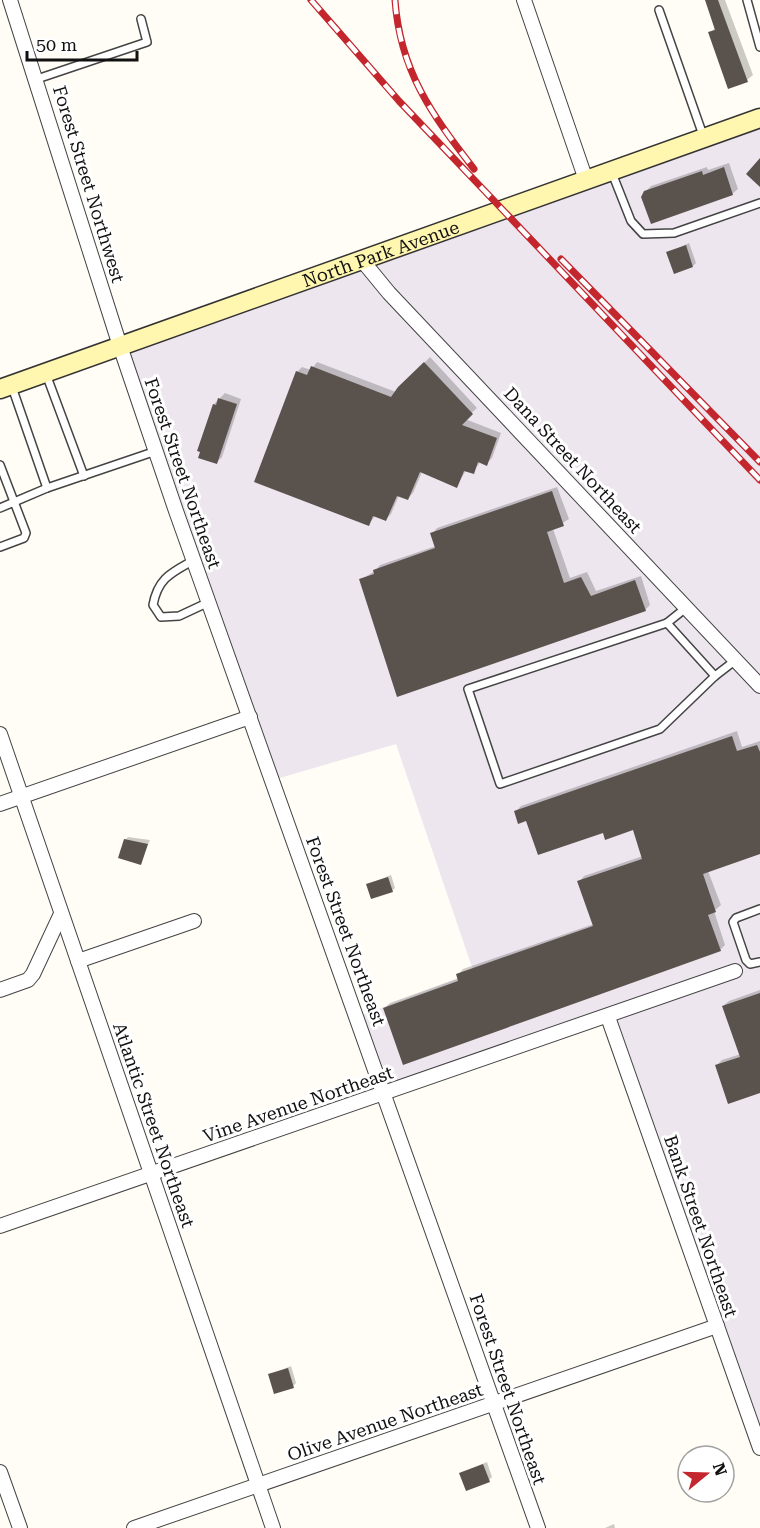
<svg xmlns="http://www.w3.org/2000/svg" width="760" height="1528" viewBox="0 0 760 1528" font-family="'Roboto Serif',serif">
	<style>
		.industrial { fill: #eee6ef }
		.shadow { fill: #0003 }
		.building { fill: #5a524d }
		.lines { fill: none; stroke-linecap: round; stroke-linejoin: round }
		.lane-casing { stroke: #444; stroke-width: 10 }
		.street-casing { stroke: #444; stroke-width: 16 }
		.secondary-casing { stroke: #333; stroke-width: 21 }
		.lane { stroke: #fff; stroke-width: 7 }
		.street { stroke: #fff; stroke-width: 14 }
		.secondary { stroke: #fff6b0; stroke-width: 18 }
		.rail-casing { stroke: #c4262e; stroke-width: 7 }
		.rail { stroke: #fff; stroke-width: 4.5; stroke-dasharray: 14; stroke-linecap: butt }
		.labels { text-anchor: middle; dominant-baseline: central; stroke-width: 6; stroke-linejoin: round; paint-order: stroke }
		.street-label { font-size: 18px; fill: #111; stroke: #fff }
	</style>
	<rect width="100%" height="100%" fill="#fffdf5"/>
	<polygon class="industrial" points="760,118 760,1448 608,1017 384,1093 357,1017 474,973 396,744 273,780 120,346"/>
	<g class="shadow">
		<polygon points="706,0 725,0 753,75 747,80 710,33 716,27"/>
		<polygon points="729,163 738,189 732,194 645,192 651,186 707,167 708,170"/>
		<polygon points="689,243 696,263 693,266 668,253"/>
		<polygon points="430,357 477,408 465,419 501,433 492,458 486,464 481,461 473,472 466,470 457,486 422,472 413,493 408,498 399,495 391,514 386,519 376,515 368,525 297,372 302,367 311,370 317,362 396,392"/>
		<polygon points="225,393 241,399 222,457 217,462 202,451 214,404"/>
		<polygon points="557,487 569,519 553,529 570,578 587,572 596,591 641,576 650,605 645,610 360,580 375,571 380,565 436,546 432,534 437,528"/>
		<polygon points="737,731 742,747 760,741 760,853 708,871 721,905 714,911 725,945 720,950 385,1008 390,1003 459,978 458,975 463,969 594,924 579,882 584,876 643,856 634,828 604,831 527,819 515,812 521,806"/>
		<polygon points="128,837 150,840 140,863 125,840"/>
		<polygon points="391,875 395,888 392,891 368,884"/>
		<polygon points="760,990 760,1091 716,1066 722,1060 741,1054 723,1006 729,1001"/>
		<polygon points="291,1366 296,1383 293,1386 269,1375"/>
		<polygon points="487,1462 492,1477 489,1480 461,1473"/>
		<polygon points="614,1524 615,1528 605,1528"/>
	</g>
	<g class="building">
		<polygon points="705,0 718,0 748,82 728,89 708,32 715,30"/>
		<polygon points="760,158 760,187 746,174"/>
		<polygon points="724,167 733,195 651,224 641,197 644,191 702,171 703,175"/>
		<polygon points="686,245 693,267 674,274 666,252"/>
		<polygon points="424,362 473,414 462,425 497,438 487,466 478,462 474,474 464,471 457,488 420,472 408,500 397,496 386,521 373,516 369,526 254,482 296,371 307,375 311,366 391,397 398,387"/>
		<polygon points="218,398 237,404 217,464 198,458 200,452 197,451 213,404 216,405"/>
		<polygon points="552,491 564,526 547,532 564,583 581,577 591,596 635,580 646,611 397,697 359,579 374,574 373,570 435,548 430,533"/>
		<polygon points="732,736 737,751 757,745 760,752 760,854 703,874 716,912 708,915 721,951 403,1065 383,1008 458,981 456,974 593,926 577,881 642,859 633,830 605,840 603,833 538,855 526,821 518,824 514,811"/>
		<polygon points="124,839 148,844 141,865 118,858"/>
		<polygon points="388,877 393,892 371,899 366,884"/>
		<polygon points="760,993 760,1093 728,1104 715,1065 740,1057 722,1006"/>
		<polygon points="288,1368 294,1388 274,1394 268,1374"/>
		<polygon points="483,1464 490,1482 466,1491 459,1473"/>
	</g>
	<g class="lines">
		<g class="lane-casing">
			<g id="lane">
				<polyline points="747,0 760,47"/>
				<polyline points="659,10 704,138"/>
				<polyline points="37,79 147,42 141,19"/>
				<polyline points="612,173 631,221 643,234 674,233 760,203"/>
				<polyline points="46,374 84,476"/>
				<polyline points="12,387 47,488"/>
				<polyline points="0,465 26,533 24,538 0,547"/>
				<polyline points="0,508 47,488 156,451"/>
				<path d="M 194,560 C 171,573 158,578 153,605 L 161,617 L 179,616 L 209,602"/>
				<polyline points="687,607 667,623 715,676 737,659"/>
				<polyline points="667,623 468,689 500,784 660,729 715,676"/>
				<polyline points="760,909 736,918 733,922 746,960 750,964 760,962"/>
			</g>
		</g>
		<g class="street-casing">
			<g id="street">
				<polyline points="10,0 120,346 176,511 538,1528"/>
				<polyline points="524,0 586,180"/>
				<polyline points="361,259 389,293 760,686"/>
				<polyline points="0,734 273,1528"/>
				<polyline points="0,804 250,717"/>
				<polyline points="78,961 194,921"/>
				<polyline points="0,990 28,980 33,974 61,914"/>
				<polyline points="608,1017 760,1448"/>
				<polyline points="0,1226 735,971"/>
				<polyline points="0,1472 20,1528"/>
				<polyline points="134,1528 717,1326"/>
			</g>
		</g>
		<g class="secondary-casing">
			<g id="secondary">
				<path id="s1" d="M 0,389 L 760,118"/>
			</g>
		</g>
		<use href="#lane" class="lane"/>
		<use href="#street" class="street"/>
		<use href="#secondary" class="secondary"/>
		<g class="rail-casing">
			<g id="rail">
				<polyline points="311,0 399,101 760,480"/>
				<path d="M 395,0 C 400,71 432,115 474,169"/>
				<polyline points="561,259 760,462"/>
			</g>
		</g>
		<use href="#rail" class="rail"/>
	</g>
	<g class="labels">
		<g class="street-label">
			<text transform="translate(89 184) rotate(73)">Forest Street Northwest</text>
			<text stroke="none"><textPath href="#s1" startOffset="404">North Park Avenue</textPath></text>
			<text transform="translate(573 460) rotate(47)">Dana Street Northeast</text>
			<text transform="translate(183 473) rotate(71)">Forest Street Northeast</text>
			<text transform="translate(346 931) rotate(70)">Forest Street Northeast</text>
			<text transform="translate(298 1104) rotate(-19)">Vine Avenue Northeast</text>
			<text transform="translate(154 1125) rotate(71)">Atlantic Street Northeast</text>
			<text transform="translate(701 1226) rotate(71)">Bank Street Northeast</text>
			<text transform="translate(508 1389) rotate(71)">Forest Street Northeast</text>
			<text transform="translate(385 1422) rotate(-19)">Olive Avenue Northeast</text>
		</g>
	</g>
	<g transform="translate(706 1474) rotate(71)"><circle r="28" fill="#ffffff" stroke="#a0a0a0" stroke-width="1.5"/>
	<path d="M0-4.5L10 22L0 15L-10 22Z" fill="#c4262e"/>
	<text y="-9" font-size="16" font-weight="bold" text-anchor="middle" fill="#111111">N</text>
	</g>
	<path d="M27 51v9h110v-9" fill="none" stroke="#111111" stroke-width="3"/>
	<text x="36" y="51" font-size="18" fill="#111111" stroke="#ffffff" stroke-width="4.5" paint-order="stroke">50 m</text>
</svg>
